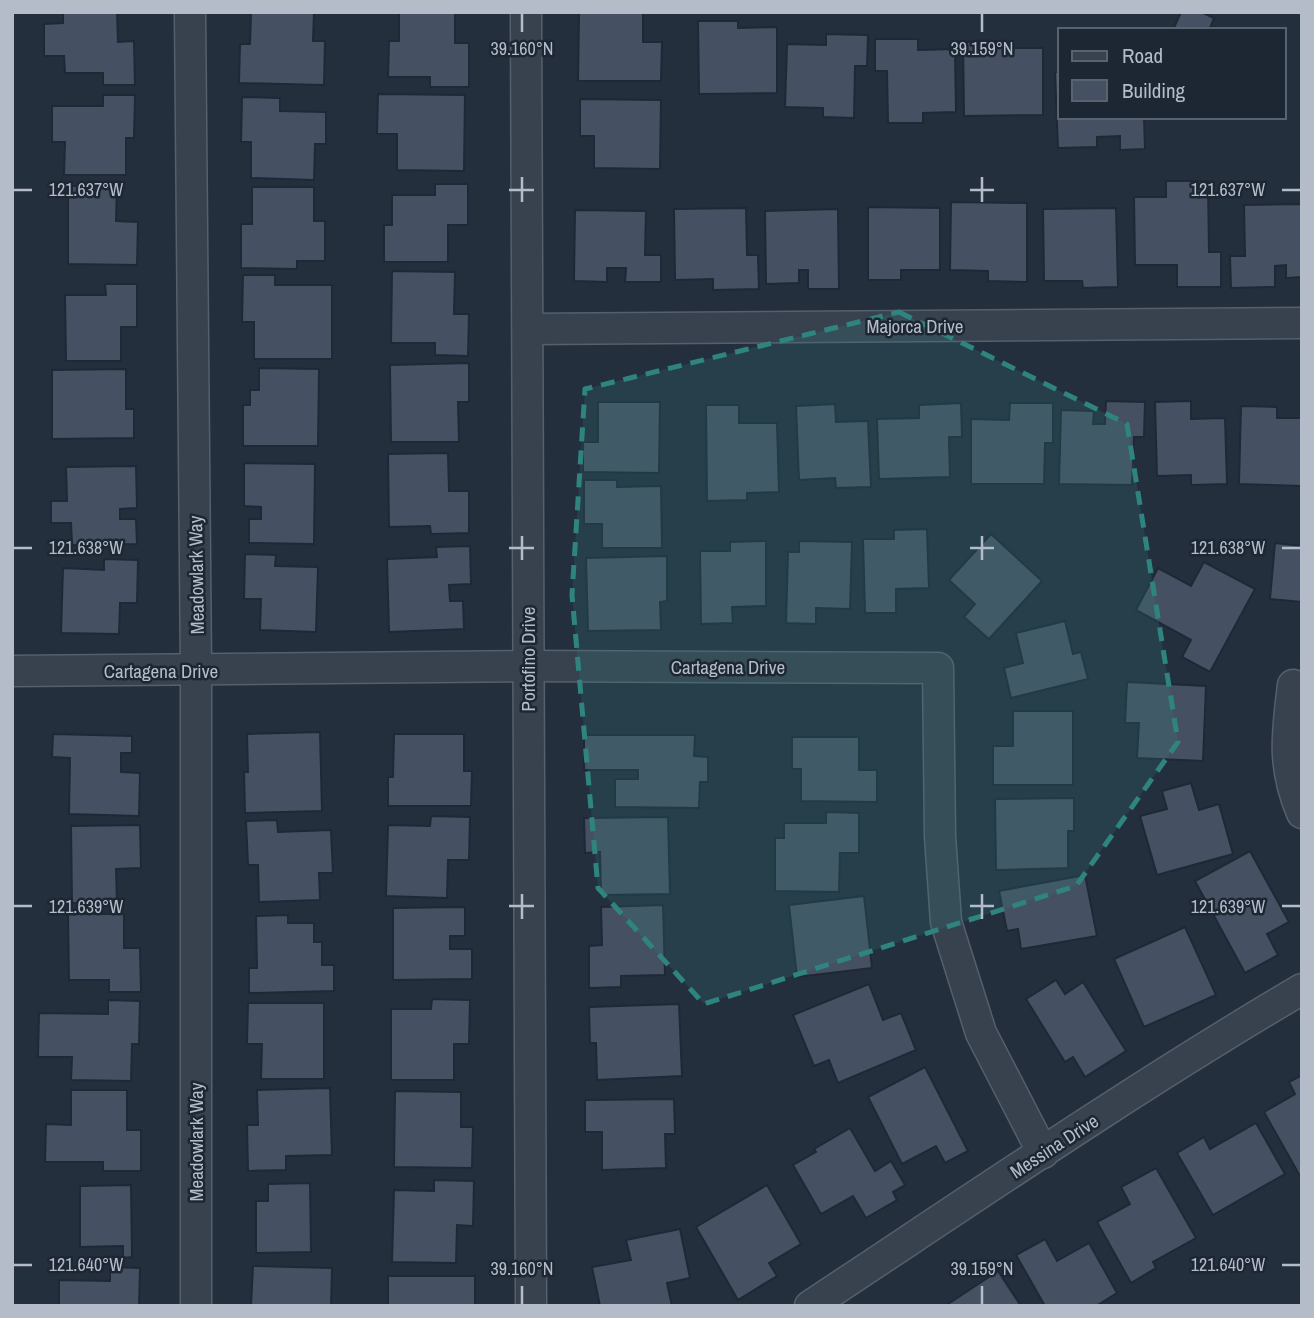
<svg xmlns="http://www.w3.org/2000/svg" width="1314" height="1318" viewBox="0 0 1314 1318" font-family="'Archivo Narrow',sans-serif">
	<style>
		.building { fill: #455162; stroke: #1f2835; stroke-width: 2 }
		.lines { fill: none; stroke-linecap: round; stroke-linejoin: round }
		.street-casing { stroke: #565f6c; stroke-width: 33 }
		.street { stroke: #38414e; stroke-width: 30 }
		.marked { fill: #308480; fill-opacity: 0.2; stroke: #308480; stroke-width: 5; stroke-dasharray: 14 9; stroke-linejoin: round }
		.ticks { fill: none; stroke: #b4bcc9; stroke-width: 2.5 }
		.labels { text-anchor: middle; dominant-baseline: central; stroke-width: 5; stroke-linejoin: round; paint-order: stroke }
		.street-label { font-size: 19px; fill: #b4bcc9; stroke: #1d2633 }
		.ticks-label { font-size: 18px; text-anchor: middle; fill: #b4bcc9; stroke: #1d2633; stroke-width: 5; stroke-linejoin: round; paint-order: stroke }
	</style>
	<rect width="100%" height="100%" fill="#242f3e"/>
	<g class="building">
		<polygon points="63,12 117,12 118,42 134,41 135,85 103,85 103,73 65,73 64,56 44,56 44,24 63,23"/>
		<polygon points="251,12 314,12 313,41 325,41 324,85 239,83 240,44 250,44"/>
		<polygon points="399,12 455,12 455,43 469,43 469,87 430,87 430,77 388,77 389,41 399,41"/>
		<polygon points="579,12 643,12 643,42 662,42 661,81 578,81"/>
		<polygon points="1181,12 1201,12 1214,18 1210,28 1214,30 1173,30"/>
		<polygon points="698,21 738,21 738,28 777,27 777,93 699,94"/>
		<polygon points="826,34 868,35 867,66 855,66 854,118 823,117 823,108 785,107 787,44 826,45"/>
		<polygon points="875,39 918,39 918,50 955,49 956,112 923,113 923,123 888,123 887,71 875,71"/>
		<polygon points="1004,41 1004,48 1043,48 1043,115 964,116 963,42"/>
		<polygon points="1055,72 1060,72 1060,117 1144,117 1145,149 1120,150 1120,136 1097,137 1097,147 1058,148"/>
		<polygon points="378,94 465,95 464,171 397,170 397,134 377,134"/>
		<polygon points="103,95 135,95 134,138 126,138 126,175 64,175 65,142 52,142 52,106 103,106"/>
		<polygon points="242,97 280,98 280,111 326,112 326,144 315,144 314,180 251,178 251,142 241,142"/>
		<polygon points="580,99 661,100 660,169 594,168 594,136 580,136"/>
		<polygon points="1166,181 1208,181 1209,252 1221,252 1221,287 1177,287 1177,265 1135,265 1134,197 1166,197"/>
		<polygon points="435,184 468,184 468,225 448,225 448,262 384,262 384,225 392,225 392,195 435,195"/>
		<polygon points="68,186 117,186 116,221 138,222 137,265 68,264"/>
		<polygon points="252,187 314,187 314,221 325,221 325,261 297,261 297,269 241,268 241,224 252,224"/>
		<polygon points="951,202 1027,203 1027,282 988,281 988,271 950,270"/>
		<polygon points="1302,204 1302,277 1286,278 1286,265 1275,266 1275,287 1231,288 1230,256 1245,256 1244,205"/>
		<polygon points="868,207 940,208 940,270 901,270 901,280 868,280"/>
		<polygon points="746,208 747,255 758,255 759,289 713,290 713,279 675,280 674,209"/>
		<polygon points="1116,208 1118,287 1083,288 1082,281 1044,281 1043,209"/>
		<polygon points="838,209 839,289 808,289 808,270 799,270 799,283 766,284 765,211"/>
		<polygon points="575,210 646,211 645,255 661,255 661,282 625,282 626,268 607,268 607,282 574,281"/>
		<polygon points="392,271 455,272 454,314 469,314 468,356 435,355 435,343 391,343"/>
		<polygon points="243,275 275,275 275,285 332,285 332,359 254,359 254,322 242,322"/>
		<polygon points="105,284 137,284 137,327 121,327 121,361 66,361 65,295 106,295"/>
		<polygon points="469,363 469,402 458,402 459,442 391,442 390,365"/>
		<polygon points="259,368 319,369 318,446 243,446 243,405 250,405 250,390 259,390"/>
		<polygon points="126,369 126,409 134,409 134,438 52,439 52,370"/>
		<polygon points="1106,401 1145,402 1144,437 1134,437 1132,485 1059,484 1061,410 1094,411 1093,424 1105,424"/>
		<polygon points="1191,401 1191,419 1225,418 1227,484 1191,485 1191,475 1157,476 1155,402"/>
		<polygon points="598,402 660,402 659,473 583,472 583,442 598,442"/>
		<polygon points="961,403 962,437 949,437 950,477 879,479 877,419 919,418 919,405"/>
		<polygon points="1010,403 1053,403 1053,443 1045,443 1044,484 971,484 971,419 1009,420"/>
		<polygon points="835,404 836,422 868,421 871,487 836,488 835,478 799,480 796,406"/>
		<polygon points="706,405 739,405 739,423 777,423 779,492 747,493 747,500 707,501"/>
		<polygon points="1241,406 1277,407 1277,418 1302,418 1302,486 1239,484"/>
		<polygon points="448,453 449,491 469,491 469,533 431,534 430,526 389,527 388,454"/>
		<polygon points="244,463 315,464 314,544 249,543 249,519 261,519 261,507 244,506"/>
		<polygon points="136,466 137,508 120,509 120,519 136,519 137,544 72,545 71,523 51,523 51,501 67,501 66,467"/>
		<polygon points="584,480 617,480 617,487 661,486 662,548 602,548 602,524 584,524"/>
		<polygon points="927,529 929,588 896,589 896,613 865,613 863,539 894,539 894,530"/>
		<polygon points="991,534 1042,581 989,639 964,617 975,604 949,580"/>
		<polygon points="766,541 766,606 732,607 733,623 701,624 700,551 730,551 730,542"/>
		<polygon points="799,541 852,542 850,609 816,608 816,624 786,623 788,552 799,552"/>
		<polygon points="1275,543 1302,546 1302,602 1270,599"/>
		<polygon points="470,546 471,584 449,585 450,601 463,601 464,629 389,632 387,559 437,557 436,547"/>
		<polygon points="245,554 276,555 275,566 318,567 316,632 260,630 261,599 244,599"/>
		<polygon points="667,556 667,601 660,602 661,630 588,631 586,558"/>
		<polygon points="104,559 138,560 137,603 120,603 119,634 61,633 63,568 104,570"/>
		<polygon points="1204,562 1255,589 1210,672 1182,657 1191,640 1136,610 1158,568 1191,586"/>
		<polygon points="1065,621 1073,654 1081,652 1088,679 1011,698 1004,668 1023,663 1016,633"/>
		<polygon points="1127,682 1206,686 1203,761 1137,758 1139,723 1125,723"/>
		<polygon points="1013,711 1073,711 1073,785 993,785 993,746 1013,746"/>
		<polygon points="320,732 322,811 245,813 244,772 248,772 247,734"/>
		<polygon points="53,734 132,736 132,753 121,753 121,772 140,773 139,816 69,814 70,758 52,757"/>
		<polygon points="394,734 464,734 464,771 472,771 471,806 388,806 388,777 393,777"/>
		<polygon points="584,735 695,735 694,756 708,757 708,782 700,782 699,808 615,807 615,779 638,779 638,770 584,770"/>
		<polygon points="792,737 859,737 859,770 877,770 877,802 801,801 801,769 792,769"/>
		<polygon points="1191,783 1199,810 1219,804 1233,854 1157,875 1140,816 1167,809 1162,791"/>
		<polygon points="1074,798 1074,831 1068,831 1068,868 996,870 995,799"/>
		<polygon points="826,812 859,813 859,853 840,853 839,892 775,891 775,838 784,838 784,823 826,823"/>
		<polygon points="431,816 470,817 469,860 448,860 447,898 386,896 388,825 430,826"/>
		<polygon points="668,817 670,894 601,895 600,852 585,853 584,818"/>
		<polygon points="277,820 278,832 331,830 333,873 319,873 320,900 259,902 258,865 248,865 246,821"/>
		<polygon points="140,825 141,868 116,869 117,903 72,903 71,826"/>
		<polygon points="1250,851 1289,922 1267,934 1278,955 1245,973 1195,881"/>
		<polygon points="1085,875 1097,936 1021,949 1018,929 1007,931 999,891"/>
		<polygon points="864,896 872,968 797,977 789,905"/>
		<polygon points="663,905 665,975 621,976 621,987 589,988 589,946 602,945 601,907"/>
		<polygon points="465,907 465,936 450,936 450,949 472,949 472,979 393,980 393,908"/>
		<polygon points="68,914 124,914 124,948 140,948 141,992 109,992 109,980 69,980"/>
		<polygon points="288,915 288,923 314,923 314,942 322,942 322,965 334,965 334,991 249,993 249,968 257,968 256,916"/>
		<polygon points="1185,927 1216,995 1144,1027 1114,959"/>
		<polygon points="1056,980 1065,994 1083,982 1126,1051 1085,1077 1073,1057 1065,1062 1026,999"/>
		<polygon points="869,984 883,1020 901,1013 916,1050 838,1083 829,1060 814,1066 793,1015"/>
		<polygon points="432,999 470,1000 469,1044 454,1044 454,1080 391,1080 391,1009 431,1009"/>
		<polygon points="108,1000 140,1001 139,1044 132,1044 131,1081 71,1080 72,1057 38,1057 39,1013 108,1014"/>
		<polygon points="248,1003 324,1003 324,1079 261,1079 262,1044 247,1044"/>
		<polygon points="679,1004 682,1076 597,1080 596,1043 590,1043 589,1007"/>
		<polygon points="925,1067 968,1151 945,1163 936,1146 902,1164 868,1097"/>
		<polygon points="1302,1075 1302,1175 1300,1176 1264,1112 1295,1094 1289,1082"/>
		<polygon points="330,1088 332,1155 286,1156 286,1170 248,1171 247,1125 258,1125 257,1090"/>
		<polygon points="71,1090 127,1090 127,1130 141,1130 141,1171 103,1171 103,1162 45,1162 46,1124 71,1125"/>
		<polygon points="395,1091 461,1092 461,1127 473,1127 472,1168 394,1167"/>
		<polygon points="674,1099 675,1134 665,1134 666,1168 602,1170 602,1132 585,1132 585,1100"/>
		<polygon points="1256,1123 1285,1174 1213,1215 1177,1153 1204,1137 1210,1149"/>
		<polygon points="850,1128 875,1171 891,1161 905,1185 893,1192 897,1200 866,1218 853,1196 821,1214 793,1165 816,1152 814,1149"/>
		<polygon points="1156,1168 1196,1238 1153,1262 1156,1268 1131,1283 1097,1222 1130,1204 1121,1187"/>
		<polygon points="434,1180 474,1181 473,1226 457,1225 456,1263 392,1262 394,1190 434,1191"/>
		<polygon points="310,1183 311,1252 256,1253 256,1201 268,1201 268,1184"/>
		<polygon points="131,1185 132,1257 123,1258 123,1246 80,1247 80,1186"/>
		<polygon points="767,1185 801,1244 769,1263 777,1276 738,1300 696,1227"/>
		<polygon points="680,1229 690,1278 667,1283 672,1306 600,1306 592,1267 631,1260 626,1240"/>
		<polygon points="1045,1239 1057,1261 1089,1243 1117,1293 1096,1306 1045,1306 1016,1255"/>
		<polygon points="253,1266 332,1268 331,1306 251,1306"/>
		<polygon points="110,1267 140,1268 139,1306 59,1306 59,1280 110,1281"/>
		<polygon points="998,1271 1021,1306 945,1306"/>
		<rect x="388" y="1276" width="87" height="30"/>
	</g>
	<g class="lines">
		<g class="street-casing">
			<g id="street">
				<polyline points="190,12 196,671 196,1306"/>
				<polyline points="526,12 531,1306"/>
				<polyline points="528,329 1302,323"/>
				<polyline points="12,671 528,666 938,668 940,836 946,922 981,1033 1043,1153"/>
				<path d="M 1293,685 C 1287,734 1282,766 1302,813"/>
				<path d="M 810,1306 C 972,1199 1134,1088 1302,989"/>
			</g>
		</g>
		<use href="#street" class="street"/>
	</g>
	<path class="marked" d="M 899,312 L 1127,424 L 1178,742 L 1076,886 L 704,1004 L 598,888 L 572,595 L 585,389 Z"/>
	<path class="ticks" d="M 522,14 L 522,32M 982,14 L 982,32M 522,177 L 522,202M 982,177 L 982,202M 14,190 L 32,190M 509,190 L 534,190M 970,190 L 994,190M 1282,190 L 1300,190M 522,536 L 522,560M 982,536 L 982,560M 14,548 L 32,548M 509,548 L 534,548M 970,548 L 994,548M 1282,548 L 1300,548M 522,894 L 522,919M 982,894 L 982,919M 14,906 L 32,906M 509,906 L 534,906M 970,906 L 994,906M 1282,906 L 1300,906M 14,1265 L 32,1265M 1282,1265 L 1300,1265M 522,1286 L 522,1304M 982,1286 L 982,1304"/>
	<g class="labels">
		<g class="street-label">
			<text x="915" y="326">Majorca Drive</text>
			<text transform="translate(196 575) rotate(-91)">Meadowlark Way</text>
			<text transform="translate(528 659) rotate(-90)">Portofino Drive</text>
			<text x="728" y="667">Cartagena Drive</text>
			<text x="161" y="671">Cartagena Drive</text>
			<text transform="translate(196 1142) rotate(-90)">Meadowlark Way</text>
			<text transform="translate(1054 1146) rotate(-33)">Messina Drive</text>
		</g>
	</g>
	<g class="ticks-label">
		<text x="522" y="55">39.160°N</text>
		<text x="982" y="55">39.159°N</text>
		<text x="1228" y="196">121.637°W</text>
		<text x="86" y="196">121.637°W</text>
		<text x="1228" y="554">121.638°W</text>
		<text x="86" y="554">121.638°W</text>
		<text x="1228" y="913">121.639°W</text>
		<text x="86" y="913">121.639°W</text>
		<text x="1228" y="1271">121.640°W</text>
		<text x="86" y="1271">121.640°W</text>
		<text x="522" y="1275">39.160°N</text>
		<text x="982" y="1275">39.159°N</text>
	</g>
	<rect width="1314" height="1318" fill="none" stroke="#b4bcc9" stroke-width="28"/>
	<rect x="1058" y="28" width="228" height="91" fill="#1d2633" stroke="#59626f" stroke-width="2"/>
	<rect x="1072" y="51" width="35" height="10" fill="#38414e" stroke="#59626f" stroke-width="2"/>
	<text x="1122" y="63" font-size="21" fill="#b4bcc9">Road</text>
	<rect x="1072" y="80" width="35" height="21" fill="#455162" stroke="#59626f" stroke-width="2"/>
	<text x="1122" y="98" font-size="21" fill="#b4bcc9">Building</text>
</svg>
